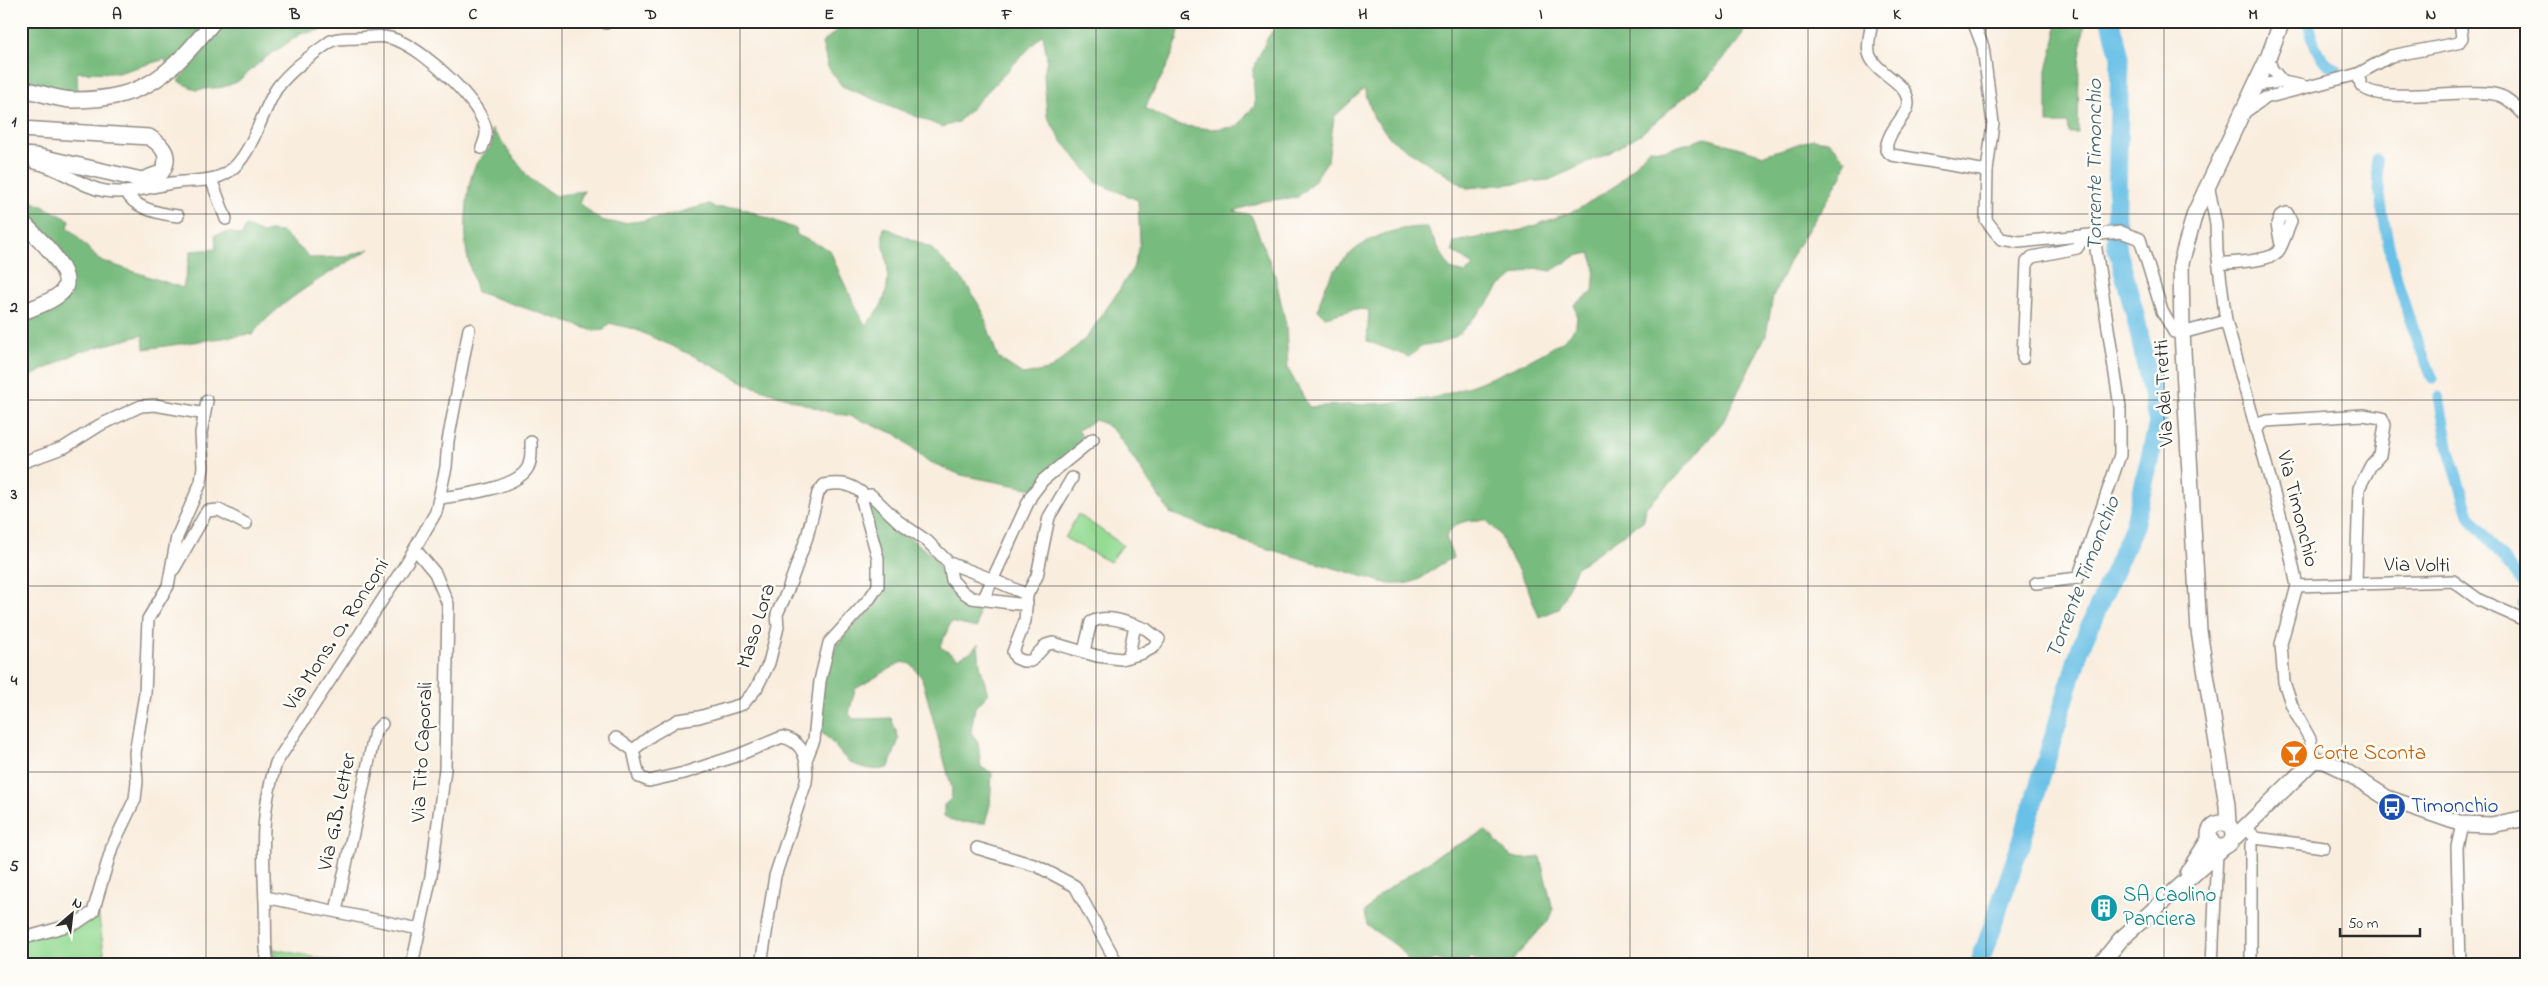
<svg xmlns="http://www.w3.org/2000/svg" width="2548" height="986" viewBox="0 0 2548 986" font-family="'Indie Flower',sans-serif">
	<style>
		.green { fill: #95db94; stroke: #608360 }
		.forest { fill: #78bb7e; stroke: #527354 }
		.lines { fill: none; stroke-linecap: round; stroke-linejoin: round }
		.canal { stroke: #6ac1e7; stroke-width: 11 }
		.river { stroke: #6ac1e7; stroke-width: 19 }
		.minor-casing { stroke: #928c84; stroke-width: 14 }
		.tertiary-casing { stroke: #928c84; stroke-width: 18 }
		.minor { stroke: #fff; stroke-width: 11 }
		.tertiary { stroke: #fff; stroke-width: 15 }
		.grid { fill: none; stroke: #2b2b2b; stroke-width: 1; stroke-opacity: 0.55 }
		.labels { text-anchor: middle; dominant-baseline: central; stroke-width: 5; stroke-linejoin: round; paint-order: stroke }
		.street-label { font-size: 21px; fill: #2b2b2b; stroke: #fdfcf7 }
		.food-label { font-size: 21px; fill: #c56008; stroke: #fdfcf7; text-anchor: start }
		.transit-label { font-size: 21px; fill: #164399; stroke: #fdfcf7; text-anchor: start }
		.culture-label { font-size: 21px; fill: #0d838f; stroke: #fdfcf7; text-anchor: start }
		.water-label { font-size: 22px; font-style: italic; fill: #41606d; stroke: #fdfcf7 }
		.neatline { fill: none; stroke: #2b2b2b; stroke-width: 2 }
		.grid-label { font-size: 16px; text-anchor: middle; font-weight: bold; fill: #2b2b2b }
	</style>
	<rect width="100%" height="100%" fill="#fdfcf7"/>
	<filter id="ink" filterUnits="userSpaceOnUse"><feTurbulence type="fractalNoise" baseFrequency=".02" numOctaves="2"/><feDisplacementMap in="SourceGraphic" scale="10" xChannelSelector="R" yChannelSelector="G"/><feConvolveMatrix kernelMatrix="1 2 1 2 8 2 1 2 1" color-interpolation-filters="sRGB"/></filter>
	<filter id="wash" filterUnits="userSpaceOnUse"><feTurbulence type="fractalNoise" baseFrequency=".0096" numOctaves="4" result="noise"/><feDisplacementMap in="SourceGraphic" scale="20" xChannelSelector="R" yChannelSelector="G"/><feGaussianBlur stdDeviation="1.12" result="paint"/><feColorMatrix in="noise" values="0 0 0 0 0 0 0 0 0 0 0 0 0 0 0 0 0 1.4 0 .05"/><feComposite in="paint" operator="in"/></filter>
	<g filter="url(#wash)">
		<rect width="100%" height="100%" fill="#f9edde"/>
		<g class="green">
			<polygon points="1078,514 1123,545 1110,562 1065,538"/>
			<polygon points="98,912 106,965 21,965 21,940"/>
			<polygon points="274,949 351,965 289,965 275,957"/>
		</g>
		<g class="forest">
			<polygon points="21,21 214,21 169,71 165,59 118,73 77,72 78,100 21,86"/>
			<polygon points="228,21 346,21 331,28 301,34 265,58 237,82 223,87 196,90 178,81"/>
			<path d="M 847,21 L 1180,21 C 1178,55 1159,79 1145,108 L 1176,125 L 1211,129 L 1237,127 L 1255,105 L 1253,69 L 1268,37 L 1280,21 L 1748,21 L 1741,38 L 1707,78 L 1642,133 L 1609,153 L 1549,180 L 1467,188 L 1392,140 L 1374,118 L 1364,89 L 1334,117 L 1328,160 L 1314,181 L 1298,197 L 1263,201 L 1234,211 L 1251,215 L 1275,275 L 1286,325 L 1288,369 L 1309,407 C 1348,404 1388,405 1427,399 C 1454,395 1560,353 1573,330 C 1578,321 1578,314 1574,305 L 1593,292 L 1595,266 L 1590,253 L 1576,256 L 1551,271 L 1535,268 L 1514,276 L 1499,287 L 1489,302 L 1457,336 L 1438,344 L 1423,345 L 1409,357 L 1367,341 L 1369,310 L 1356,309 L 1325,317 L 1318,310 C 1328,258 1374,226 1427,227 L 1450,269 L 1465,273 L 1474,266 L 1452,251 L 1454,242 L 1522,230 L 1577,210 L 1618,184 L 1649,149 L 1665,150 L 1706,138 L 1764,155 L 1813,139 L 1828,141 L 1846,160 L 1843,174 L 1792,255 L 1773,296 L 1766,335 L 1723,422 L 1675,479 L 1646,507 L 1644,520 L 1577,567 L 1559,609 L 1539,617 L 1527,586 L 1506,549 L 1500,534 L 1486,520 C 1469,520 1454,520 1446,537 L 1453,558 C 1425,570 1425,586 1389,584 L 1248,543 L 1170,513 L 1116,433 L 1105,424 L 1095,420 L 1078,430 L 1083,438 L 1082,445 L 1033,489 L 961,475 L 928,461 L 896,434 L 850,416 L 828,412 L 749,385 L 696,357 L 634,329 L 609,323 L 604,330 L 594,331 L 477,292 C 473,277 467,261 466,246 C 465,225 466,185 475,166 C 483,150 495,153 492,129 L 529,178 L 555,196 L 584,191 L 579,202 C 585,207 591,214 597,218 C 623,232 682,211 710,204 L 715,208 L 739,207 L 796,229 L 797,235 L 830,250 L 841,277 L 865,325 C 885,308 890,288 887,262 C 885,249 881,240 884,227 L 931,248 L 964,281 L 982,310 L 998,358 L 1024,375 L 1051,369 L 1087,337 L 1118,292 L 1133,268 L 1140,243 L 1138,200 L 1097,183 L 1061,140 L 1047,116 L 1044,75 L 1047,58 L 1043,34 L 958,122 L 942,127 L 842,86 L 828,67 L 822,43 Z"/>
			<polygon points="2056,21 2085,21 2079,65 2078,133 2069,133 2068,123 2047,123 2047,70 2056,36"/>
			<path d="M 34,202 L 70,220 L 68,227 L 99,260 L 183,288 L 191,251 L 216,249 L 215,235 L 230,232 L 241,236 L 246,226 L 262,233 L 269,231 L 282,232 L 311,258 L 344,257 L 370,249 C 328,274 282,298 251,336 L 251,334 L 144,349 L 143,335 L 79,352 L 21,381 L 21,323 L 65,300 L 70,293 L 21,216 Z"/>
			<path d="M 865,501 L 873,501 L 888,521 L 934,557 L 951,591 L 962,601 L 979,605 L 977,628 L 951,622 L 940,647 L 958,658 L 971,652 L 978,644 L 980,665 L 988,695 L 975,707 L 971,732 L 978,743 L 981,767 L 992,773 L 990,805 L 985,823 L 955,822 L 944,816 L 944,805 L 951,799 L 952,789 L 922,678 L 911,664 L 902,662 L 855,689 L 849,714 L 854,719 L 891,718 L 899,739 L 889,767 C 878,773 853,767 845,758 C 834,746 832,740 818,730 C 820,705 818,671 833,650 C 849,627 874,612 882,585 Z"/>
			<path d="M 1486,831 C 1510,852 1504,863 1540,857 L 1553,910 L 1551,917 L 1509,965 L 1487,965 L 1470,957 L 1466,965 L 1453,962 L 1451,965 C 1442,961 1433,955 1426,965 L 1409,965 C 1406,946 1380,937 1367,925 L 1365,912 L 1379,895 L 1441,853 Z"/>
		</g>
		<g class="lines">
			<g class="canal">
				<path d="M 2308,21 C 2312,40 2317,61 2336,69"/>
				<path d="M 2376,159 C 2382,236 2402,309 2433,379"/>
				<polyline points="2439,397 2449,451 2469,515 2527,589"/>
				<polyline points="2527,596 2523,605 2527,611"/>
			</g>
			<polyline class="river" points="1979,965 2022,840 2081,646 2134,526 2158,423 2135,314 2116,244 2120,57 2111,21"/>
		</g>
	</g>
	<g filter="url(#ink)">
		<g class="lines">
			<g class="minor-casing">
				<g id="minor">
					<path d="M 1872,21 C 1871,30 1866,47 1870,56 C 1877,74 1907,82 1908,102 C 1909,116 1888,127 1886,150 L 1892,155 L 1987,171"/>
					<polyline points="1973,21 1983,47 1993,123 1987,171 1986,220 2001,239 2019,242 2121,232 2140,239 2162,311 2174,332 2182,333 2226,321"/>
					<polyline points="606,23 606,21"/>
					<polyline points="2268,58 2272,69 2283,82"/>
					<path d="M 2358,74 C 2359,77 2360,82 2361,85 C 2377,107 2475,85 2501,96 C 2511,100 2520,110 2527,118"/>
					<polyline points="2256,85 2283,82 2303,86"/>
					<polyline points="2242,114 2265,98 2358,74 2391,56 2458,43 2462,38 2460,21"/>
					<path d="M 35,163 C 60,167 80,187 105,191 C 129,195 149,187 172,183 C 190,180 212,183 228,172 C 252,157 261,112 277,88 C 291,69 312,55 331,41 C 341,37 348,39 358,38 C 374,37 383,34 399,41 C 426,52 480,101 486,130 C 487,137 484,142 482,148"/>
					<polyline points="211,179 226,219"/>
					<polyline points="2208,184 2216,224 2217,251 2226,321 2288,543 2297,586 2281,644 2284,682 2292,706 2310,739 2314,760"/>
					<path d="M 127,193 C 135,209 161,214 178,216"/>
					<path d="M 2219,264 C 2233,262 2272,262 2279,250 C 2284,242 2287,230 2291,221 L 2287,213 L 2281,215 L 2277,224 L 2281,245"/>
					<polyline points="2023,358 2027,262 2032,257 2077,248 2084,237"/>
					<polyline points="2256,431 2261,423 2267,421 2363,415 2382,418 2385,425 2380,455 2371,465 2359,488 2356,583"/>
					<polyline points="21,463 65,447 100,425 141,406 155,405 200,413"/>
					<path d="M 440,498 C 462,495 514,489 527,469 C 532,461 531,451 531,442"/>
					<path d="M 949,563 C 976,573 1001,582 1027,595 L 1025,621 L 1013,652 L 1016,658 L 1023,661 L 1031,661 L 1046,645 L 1053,643 L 1097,656 L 1121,659 L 1143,653 L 1154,647 L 1159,639 L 1146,629 L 1135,625"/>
					<polyline points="174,569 207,511 219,510 246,524"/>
					<polyline points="2036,583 2078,578 2120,455 2120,407 2094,236"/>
					<polyline points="2297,586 2453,581 2479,600 2527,621"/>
					<polyline points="1027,595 1037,576 1049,517 1072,478"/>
					<polyline points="984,598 1031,496 1043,480 1093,439"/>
					<path d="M 1084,651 L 1091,622 C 1106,615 1120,620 1135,625 L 1129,655"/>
					<path d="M 616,738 L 633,750 L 639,777 L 649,781 L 684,773 L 736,756 L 782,737 C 804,741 809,762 806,782 L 775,876 L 761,965"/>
					<path d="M 633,750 L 652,735 L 678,720 L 699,717 L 743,704 L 756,689 L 769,663 L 778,627 L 777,614 L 787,592 L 807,537 L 818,493 L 824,485 C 844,482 851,484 866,496"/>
					<polyline points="806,760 814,740 820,681 829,643 870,598 878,586 878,558 864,508 862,501 865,496 871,495 898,521 927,541 949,563 952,580 963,592 972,598 1018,604 1027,603"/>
					<polyline points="2251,820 2248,829 2255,838 2324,847"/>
					<polyline points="2251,845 2251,965"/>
					<polyline points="977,848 1037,866 1075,886 1118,965"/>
					<polyline points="265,897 419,929"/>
					<polyline points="336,911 375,732 382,724"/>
					<polyline points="21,939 77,923 93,912 112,847 135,799 137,782 135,753 145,694 148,619 168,586 177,537 201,482 203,467 201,433 207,401"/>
					<path d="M 268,965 C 264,945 266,924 265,903 C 263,850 260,815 276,763 L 407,562 L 436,512 L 446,467 L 448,441 L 469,329"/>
					<polyline points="412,965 431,876 445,769 448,604 435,573 415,549"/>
					<polyline points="2212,965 2217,853"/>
					<polyline points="2460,965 2457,847 2462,824"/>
				</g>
			</g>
			<g class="tertiary-casing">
				<g id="tertiary">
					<path d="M 21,89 C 39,91 55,100 74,100 C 147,99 170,74 214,21"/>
					<path d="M 21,129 L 149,137 C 164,146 172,157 161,173 L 142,180 L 36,156 L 21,155"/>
					<path d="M 21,221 C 33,233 78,272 63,291 C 53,302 34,307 21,313"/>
					<circle cx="2221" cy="835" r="12"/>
					<polyline points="2228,825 2227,805 2199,631 2182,333 2181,263 2195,213 2268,58 2282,21"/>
					<polyline points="2233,839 2314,760 2325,761 2342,769 2387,798 2462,824 2491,825 2527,818"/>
					<polyline points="2188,872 2210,838"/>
					<polyline points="2100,965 2121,939 2224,847"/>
				</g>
			</g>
			<use href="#minor" class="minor"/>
			<use href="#tertiary" class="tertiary"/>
		</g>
	</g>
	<path class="grid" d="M 206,21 L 206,965M 384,21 L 384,965M 562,21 L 562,965M 740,21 L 740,965M 918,21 L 918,965M 1096,21 L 1096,965M 1274,21 L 1274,965M 1452,21 L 1452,965M 1630,21 L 1630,965M 1808,21 L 1808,965M 1986,21 L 1986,965M 2164,21 L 2164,965M 2342,21 L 2342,965M 21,214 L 2527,214M 21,400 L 2527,400M 21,586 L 2527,586M 21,772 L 2527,772"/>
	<defs>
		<g id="bar-disc" transform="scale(1.4375)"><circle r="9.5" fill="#e8710a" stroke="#fdfcf7"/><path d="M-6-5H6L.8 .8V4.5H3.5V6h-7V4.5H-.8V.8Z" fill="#fff"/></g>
		<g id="bus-disc" transform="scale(1.4375)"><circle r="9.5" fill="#1a4fb4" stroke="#fdfcf7"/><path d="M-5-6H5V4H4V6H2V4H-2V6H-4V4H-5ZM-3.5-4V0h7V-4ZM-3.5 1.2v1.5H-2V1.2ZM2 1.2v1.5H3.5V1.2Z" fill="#fff"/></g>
		<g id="building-disc" transform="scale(1.4375)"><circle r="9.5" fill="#0f9aa8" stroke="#fdfcf7"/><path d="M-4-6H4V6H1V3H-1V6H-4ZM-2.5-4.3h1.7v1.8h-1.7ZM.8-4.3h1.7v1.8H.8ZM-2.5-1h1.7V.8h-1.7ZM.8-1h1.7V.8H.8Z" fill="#fff"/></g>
	</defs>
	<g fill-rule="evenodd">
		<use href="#bar-disc" x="2294" y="754"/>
		<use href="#bus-disc" x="2392" y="807"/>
		<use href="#building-disc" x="2104" y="908"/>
	</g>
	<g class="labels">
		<g class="street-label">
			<text transform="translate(2165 393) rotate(-93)">Via dei Tretti</text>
			<text transform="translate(2297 509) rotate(76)">Via Timonchio</text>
			<text transform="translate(2417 566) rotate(1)">Via Volti</text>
			<text transform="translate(757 626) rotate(-73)">Maso Lora</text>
			<text transform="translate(337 635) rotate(-57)">Via Mons. O. Ronconi</text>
			<text transform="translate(423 752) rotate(-87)">Via Tito Caporali</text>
			<text transform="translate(338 812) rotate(-78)">Via G.B. Letter</text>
		</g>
		<g class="food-label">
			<text x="2313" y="754">Corte Sconta</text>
		</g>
		<g class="transit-label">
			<text x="2411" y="807">Timonchio</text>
		</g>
		<g class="culture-label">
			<text x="2123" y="896">SA Caolino<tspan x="2123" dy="24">Panciera</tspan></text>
		</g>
		<g class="water-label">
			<text transform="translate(2096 165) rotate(-90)">Torrente Timonchio</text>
			<text transform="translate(2084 578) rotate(-69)">Torrente Timonchio</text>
		</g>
	</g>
	<rect width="2548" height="986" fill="none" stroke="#fdfcf7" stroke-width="55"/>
	<g transform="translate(72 914) rotate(28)" stroke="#fdfcf7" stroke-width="4" paint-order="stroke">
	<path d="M0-4L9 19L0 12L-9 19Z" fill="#2b2b2b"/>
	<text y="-8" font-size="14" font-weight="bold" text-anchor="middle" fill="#2b2b2b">N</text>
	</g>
	<path d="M2340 928v8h80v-8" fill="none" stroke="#2b2b2b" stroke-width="2.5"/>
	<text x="2348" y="928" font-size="15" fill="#2b2b2b" stroke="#fdfcf7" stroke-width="4" paint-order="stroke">50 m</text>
	<rect x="28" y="28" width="2492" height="930" class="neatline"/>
	<g class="grid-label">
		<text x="117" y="19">A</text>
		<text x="295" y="19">B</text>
		<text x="473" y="19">C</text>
		<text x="651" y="19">D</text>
		<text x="829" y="19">E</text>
		<text x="1007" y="19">F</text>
		<text x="1185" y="19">G</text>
		<text x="1363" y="19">H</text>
		<text x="1541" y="19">I</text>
		<text x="1719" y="19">J</text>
		<text x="1897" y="19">K</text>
		<text x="2075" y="19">L</text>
		<text x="2253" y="19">M</text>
		<text x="2431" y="19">N</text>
		<text x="14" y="126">1</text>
		<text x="14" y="312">2</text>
		<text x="14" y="499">3</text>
		<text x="14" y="685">4</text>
		<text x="14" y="871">5</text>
	</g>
</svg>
